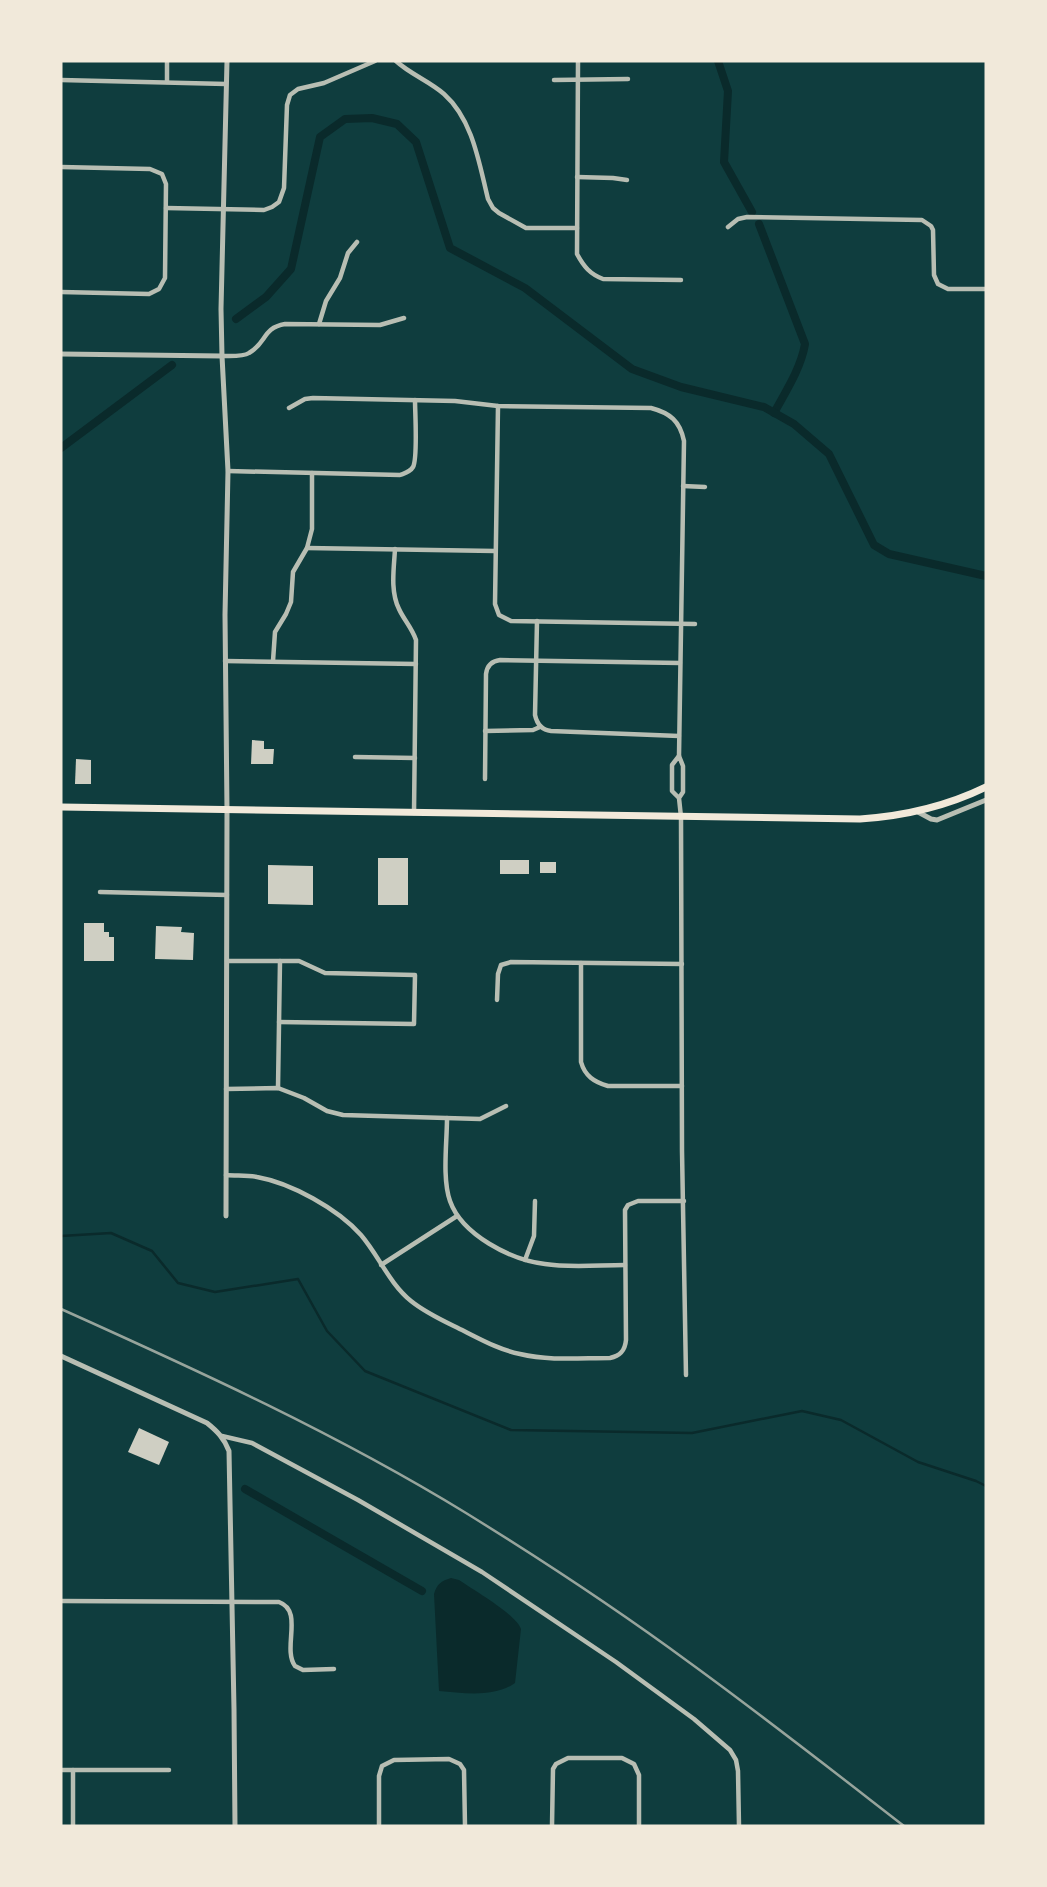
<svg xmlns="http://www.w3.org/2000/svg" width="1047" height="1887" viewBox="0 0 1047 1887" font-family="Jost,sans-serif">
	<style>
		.water { fill: #0a2a2b }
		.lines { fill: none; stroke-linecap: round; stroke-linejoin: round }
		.stream { stroke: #0a2a2b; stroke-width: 2.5 }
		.canal { stroke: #0a2a2b; stroke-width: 8 }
		.building { fill: #cfcfc3 }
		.minor { stroke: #b8beb3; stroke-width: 4.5 }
		.tertiary { stroke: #b8beb3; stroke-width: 5 }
		.primary { stroke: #f1e9da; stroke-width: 7 }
		.rail { stroke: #97a49c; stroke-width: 2.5 }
	</style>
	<rect width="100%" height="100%" fill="#0f3d3e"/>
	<path class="water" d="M 451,1578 L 459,1580 C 472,1589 517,1615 521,1629 L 515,1683 C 494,1698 463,1693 439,1691 L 434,1594 C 437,1584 441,1581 451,1578 Z"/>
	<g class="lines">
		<polyline class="stream" points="61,1236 111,1233 152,1251 178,1283 215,1292 298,1279 327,1331 365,1371 511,1430 692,1433 802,1411 841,1420 918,1462 976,1481 986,1486"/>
		<g class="canal">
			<polyline points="718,61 728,91 724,162 752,212"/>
			<path d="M 759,224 L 805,344 C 801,368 786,391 774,413"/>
			<polyline points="236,319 266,297 291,269 320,137 345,119 372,118 397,124 416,142 450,248 525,288 632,369 681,387 764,407 794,424 829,454 874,545 889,554 986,576"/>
			<polyline points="61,448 172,365"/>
			<polyline points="245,1489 422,1591"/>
		</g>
	</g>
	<g class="building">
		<polygon points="252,740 264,741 264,749 274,749 273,764 251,764"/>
		<polygon points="76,759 91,760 91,784 75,784"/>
		<rect x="378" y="858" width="30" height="47"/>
		<rect x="500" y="860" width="29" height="14"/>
		<rect x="540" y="862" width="16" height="11"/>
		<polygon points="268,865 313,866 313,905 268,904"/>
		<polygon points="84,923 104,923 104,932 109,932 109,937 114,937 114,961 84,961"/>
		<polygon points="156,926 182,927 181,932 194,933 193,960 155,959"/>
		<polygon points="139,1428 169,1442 159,1465 128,1452"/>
	</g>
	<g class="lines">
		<g class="minor">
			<path d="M 396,61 C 410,74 429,81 444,94 C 473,120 479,163 488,199 L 493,208 L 499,213 L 526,228 L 577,228"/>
			<path d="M 578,61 L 577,254 C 584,267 590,274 603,279 L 681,280"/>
			<polyline points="61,80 226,84"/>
			<polyline points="554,80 628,79"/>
			<polyline points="167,82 167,61"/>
			<polyline points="61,167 150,169 162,174 166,184 165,278 159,289 149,294 61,292"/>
			<polyline points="577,177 613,178 627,180"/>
			<polyline points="166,208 264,210 272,207 279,202 284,188 287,105 290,95 298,89 324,83 375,61"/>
			<polyline points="728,227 738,219 747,217 922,220 931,226 933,230 934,275 938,284 948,289 986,289"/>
			<polyline points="319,324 326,301 340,278 348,253 357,242"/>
			<path d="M 222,356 C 230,356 243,357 249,353 C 267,343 262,328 285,324 L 380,325 L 404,318"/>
			<polyline points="498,406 495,604 499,615 511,621 695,624"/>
			<path d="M 289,408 L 305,399 L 313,398 L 455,401 L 498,406 L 651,408 C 670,413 680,421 684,441 L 679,756"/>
			<path d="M 228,471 L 400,475 C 405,473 410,472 413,467 C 418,458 415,413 415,400"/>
			<polyline points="683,486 705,487"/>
			<polyline points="307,548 495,551"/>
			<path d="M 395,549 C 394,568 390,591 399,609 C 404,620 412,628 416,640 L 414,813"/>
			<path d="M 537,621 L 535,715 C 537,724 542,730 551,731 L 679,736"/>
			<polyline points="225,661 416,664"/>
			<polyline points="273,661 275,632 286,614 291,602 293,572 307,548 312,529 312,473"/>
			<polyline points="485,731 533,730 540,727"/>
			<polyline points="355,757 415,758"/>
			<path d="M 485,779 L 486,674 C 487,666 492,661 500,660 L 680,663"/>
			<polyline points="679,798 672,791 672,765 679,756 683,766 683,792 679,798 681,817 682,1151 686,1375"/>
			<polyline points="100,892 227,895"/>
			<polyline points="227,961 299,961 325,973 415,975 414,1024 279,1022"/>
			<path d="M 581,963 L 581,1062 C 585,1076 594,1082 608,1086 L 682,1086"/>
			<polyline points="497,1000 498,974 501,965 511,962 682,964"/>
			<polyline points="278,1088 280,961"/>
			<polyline points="226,1089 278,1088 304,1098 327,1111 343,1115 480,1119 506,1106"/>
			<path d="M 447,1118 C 447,1143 442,1178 450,1201 C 462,1235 511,1260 545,1264 C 569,1268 599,1265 625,1265"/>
			<path d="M 226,1175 C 236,1176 247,1175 257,1177 C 291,1183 338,1209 361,1235 C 379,1256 389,1283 411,1301 C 427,1314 446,1322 464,1331 C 482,1340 500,1350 520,1354 C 549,1361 580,1358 610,1358 C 620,1356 625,1351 626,1340 L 625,1210 L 628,1205 L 638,1201 L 684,1201"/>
			<polyline points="525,1260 534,1236 535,1201"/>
			<polyline points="381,1265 457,1216"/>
			<polyline points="222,1436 252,1443 358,1500 482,1572 616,1662 694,1719 730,1750 736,1760 738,1771 739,1826"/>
			<path d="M 61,1601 L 279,1602 C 304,1611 282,1648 295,1666 L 303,1670 L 334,1669"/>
			<polyline points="61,1770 169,1770"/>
			<polyline points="73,1826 73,1770"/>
			<polyline points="379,1826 379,1776 382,1766 394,1760 449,1759 460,1764 464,1770 465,1826"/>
			<polyline points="552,1826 553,1769 556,1764 568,1758 622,1758 634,1764 639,1775 639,1826"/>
		</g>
		<g class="tertiary">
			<polyline points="61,354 222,356"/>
			<polyline points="918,812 931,819 937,820 986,800"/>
			<polyline points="226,1216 227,810 225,615 228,471 222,356 221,309 227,61"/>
			<path d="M 61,1356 L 207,1423 C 217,1431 224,1438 229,1451 L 234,1709 L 235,1826"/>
		</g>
		<path class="primary" d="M 61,807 L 860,819 C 905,816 945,807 986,787"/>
		<path class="rail" d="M 61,1309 C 199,1371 337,1434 466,1513 C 542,1560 618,1610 690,1663 C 763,1716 833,1771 904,1826"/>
	</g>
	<rect width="1047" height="1887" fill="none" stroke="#f1e9da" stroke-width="125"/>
</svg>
